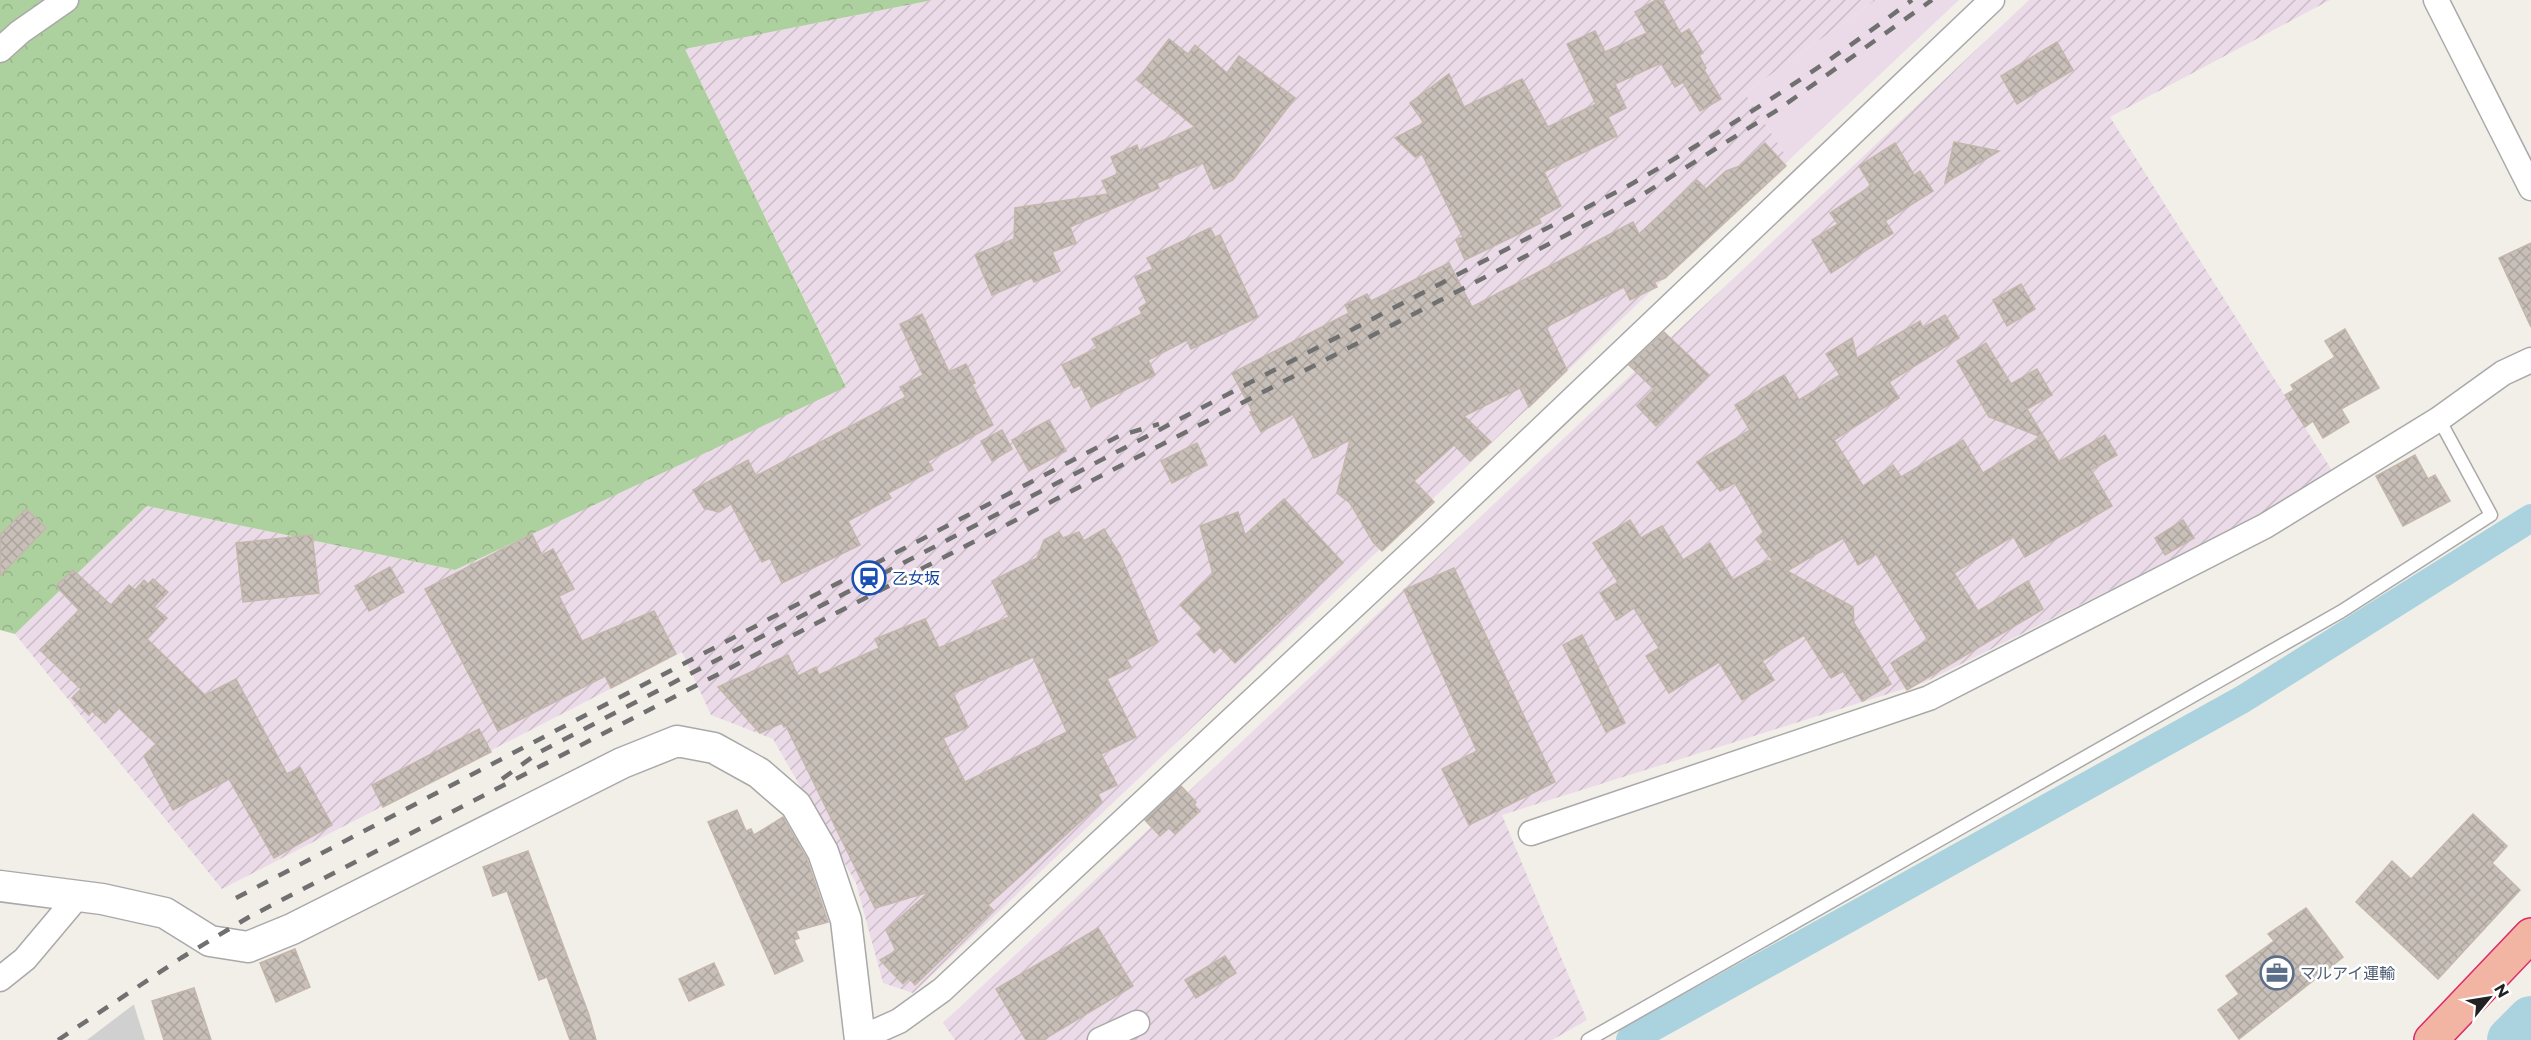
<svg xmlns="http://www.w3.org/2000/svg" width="2531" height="1040" viewBox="0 0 2531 1040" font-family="Montserrat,'Noto Sans JP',sans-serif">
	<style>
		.industrial { fill: url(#industrial-furrows) }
		.religious { fill: #d0d0d0 }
		.railway { fill: #ebdbe8 }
		.forest { fill: url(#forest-crowns) }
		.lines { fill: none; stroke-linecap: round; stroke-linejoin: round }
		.canal { stroke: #aad3df; stroke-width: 28 }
		.river { stroke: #aad3df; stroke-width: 48 }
		.building { fill: url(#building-cross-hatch); stroke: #c4b6ab; stroke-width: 1.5; fill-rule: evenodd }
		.service-casing { stroke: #a9a9a9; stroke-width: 15 }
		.minor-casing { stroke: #a9a9a9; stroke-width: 27 }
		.tertiary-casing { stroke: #a9a9a9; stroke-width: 33 }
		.trunk-casing { stroke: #dc2a67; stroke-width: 36 }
		.service { stroke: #fff; stroke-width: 12 }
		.minor { stroke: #fff; stroke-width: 24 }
		.tertiary { stroke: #fff; stroke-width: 30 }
		.trunk { stroke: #f2b4a3; stroke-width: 33 }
		.rail { stroke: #707070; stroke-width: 4.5; stroke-dasharray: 12 12; stroke-linecap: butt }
		.labels { text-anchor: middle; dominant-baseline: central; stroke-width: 5; stroke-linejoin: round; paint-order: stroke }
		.transit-label { font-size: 16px; fill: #164399; stroke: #fff; text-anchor: start }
		.service-label { font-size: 16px; fill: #4e5e75; stroke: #fff; text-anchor: start }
	</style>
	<defs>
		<pattern id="industrial-furrows" width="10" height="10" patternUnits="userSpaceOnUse" patternTransform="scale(1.5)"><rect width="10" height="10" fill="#ebdbe8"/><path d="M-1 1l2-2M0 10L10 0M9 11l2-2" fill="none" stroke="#c9bcc7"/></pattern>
		<pattern id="forest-crowns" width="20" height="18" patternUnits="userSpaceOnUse" patternTransform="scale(1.5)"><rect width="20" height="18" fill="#add19e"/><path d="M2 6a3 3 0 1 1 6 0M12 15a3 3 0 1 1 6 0" fill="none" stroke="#95b388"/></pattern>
		<pattern id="building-cross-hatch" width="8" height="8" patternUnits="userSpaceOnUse" patternTransform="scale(1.5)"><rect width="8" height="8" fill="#c7bfb8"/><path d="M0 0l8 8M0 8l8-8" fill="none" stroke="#aba49e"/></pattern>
	</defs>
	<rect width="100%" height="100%" fill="#f2efe9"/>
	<g class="industrial">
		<polygon points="933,0 1876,0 1745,93 1789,160 913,993 883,983 856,883 773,739 711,715 682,652 222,889 15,634 147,506 455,570 846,386 685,49"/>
		<polygon points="2029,0 2330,0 2110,117 2336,477 1923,683 1502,815 1587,1020 1552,1040 955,1040 943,1023"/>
	</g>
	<polygon class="religious" points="134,1005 145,1040 87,1040 133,1005"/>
	<polygon class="railway" points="1876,0 1959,0 1789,160 1745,93"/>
	<polygon class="forest" points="0,0 933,0 685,49 846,387 455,570 147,506 15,634 0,630"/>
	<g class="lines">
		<polyline class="canal" points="1630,1040 2243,699 2531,518"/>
		<polyline class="river" points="2511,1040 2531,1020"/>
	</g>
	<g class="building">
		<polygon points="1656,0 1662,0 1681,34 1689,29 1703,53 1699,55 1706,68 1704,70 1721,99 1700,111 1683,82 1675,87 1661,63 1615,84 1626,108 1608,117 1617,136 1544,172 1561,206 1539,218 1541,223 1465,260 1456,240 1463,237 1422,154 1415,157 1395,138 1424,123 1410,103 1449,74 1464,107 1522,79 1548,127 1596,104 1567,44 1595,31 1605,52 1647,33 1635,12"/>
		<polygon points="1169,39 1188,54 1195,45 1227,73 1239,56 1295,98 1233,180 1214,189 1203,163 1157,183 1159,188 1070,227 1076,243 1052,252 1060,271 1034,282 1032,278 992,295 975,255 1014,239 1015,208 1108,194 1102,181 1118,174 1111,157 1137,145 1139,151 1195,127 1137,80"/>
		<polygon points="2057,42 2073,70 2017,104 2001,76"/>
		<polygon points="1954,142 1999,151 1945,183"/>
		<polygon points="1765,143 1786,166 1665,278 1654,282 1657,287 1630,300 1624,287 1546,327 1567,370 1529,407 1520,388 1464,416 1491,442 1470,461 1454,445 1414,481 1434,502 1382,551 1373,542 1350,503 1337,493 1350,440 1314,458 1293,414 1261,432 1250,412 1252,411 1232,373 1349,313 1345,305 1367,294 1371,301 1449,263 1472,307 1633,222 1639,234 1697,180 1706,189 1726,171 1740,166"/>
		<polygon points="1895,143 1914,175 1920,171 1933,191 1885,221 1893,233 1831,273 1812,240 1838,224 1830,213 1871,186 1859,166"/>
		<polygon points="1210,228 1215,237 1220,235 1258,317 1191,349 1187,340 1148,360 1155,375 1091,407 1080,385 1074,388 1062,365 1097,348 1092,339 1142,314 1139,308 1147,303 1135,277 1153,269 1147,258"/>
		<polygon points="2531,243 2531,327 2499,258"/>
		<polygon points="2021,284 2035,309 2007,326 1993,300"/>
		<polygon points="922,314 949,372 966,364 975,383 972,384 993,425 928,461 933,470 888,493 891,498 848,521 860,545 782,583 770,558 762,562 731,504 719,512 704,508 693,490 748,460 756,476 906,397 900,387 923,375 900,324"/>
		<polygon points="1945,315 1959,338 1889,382 1899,398 1834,440 1863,486 1893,465 1901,477 1963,440 1983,473 2041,437 1989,417 1957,361 1986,343 2011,384 2037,369 2052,395 2027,409 2059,462 2105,435 2117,455 2091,470 2112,506 2025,557 2013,536 1954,573 1978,611 2028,581 2043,609 1907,690 1891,663 1928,640 1876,554 1858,565 1843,538 1787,571 1853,607 1854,623 1891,684 1862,701 1843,671 1831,678 1804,635 1762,661 1774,680 1742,700 1719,662 1669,693 1646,656 1659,648 1634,608 1617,620 1600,593 1618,582 1593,543 1630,520 1641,538 1662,526 1683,560 1710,543 1733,580 1768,560 1775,564 1756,539 1764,533 1735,483 1720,491 1697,462 1750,430 1735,405 1784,375 1799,400 1840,375 1826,354 1852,338 1857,358 1920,321 1923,328"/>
		<polygon points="2345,329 2379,388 2341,409 2349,422 2323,438 2313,421 2305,427 2285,395 2294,390 2291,385 2335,357 2325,341"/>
		<polygon points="1664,332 1709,375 1656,426 1637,406 1654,389 1629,365"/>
		<polygon points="1049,420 1066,451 1029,471 1012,440"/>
		<polygon points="1002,430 1012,449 992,461 981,441"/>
		<polygon points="1197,443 1207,465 1172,483 1161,461"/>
		<polygon points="2415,455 2428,479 2435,475 2450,501 2403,526 2376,476"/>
		<polygon points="1284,499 1343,563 1235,663 1220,647 1214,653 1197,634 1203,629 1180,605 1213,574 1200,526 1238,512 1245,535"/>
		<polygon points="26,509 46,528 0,576 0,535"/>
		<polygon points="2183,520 2194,538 2165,555 2155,538"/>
		<path d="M 1104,529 L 1120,555 L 1158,642 L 1127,660 L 1131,667 L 1107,679 L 1136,737 L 1101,754 L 1117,785 L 1098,794 L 1102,802 L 988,905 L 993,910 L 915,985 L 909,978 L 903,984 L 880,960 L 896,951 L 886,930 L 929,892 L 875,908 L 786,726 L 784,727 L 782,723 L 760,733 L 718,687 L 788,655 L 798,676 L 816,667 L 819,675 L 879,648 L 875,639 L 925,619 L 939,648 L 1009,617 L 992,581 L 1037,558 L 1044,540 L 1059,532 L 1063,538 L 1079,532 L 1084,541 ZM 1033,657 L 1067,732 L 965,782 L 943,738 L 968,727 L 953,693 Z"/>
		<polygon points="532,534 542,555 553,549 574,589 559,596 582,641 654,611 676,654 611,688 605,676 498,731 425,589"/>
		<polygon points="312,535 319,593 243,602 236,543"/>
		<polygon points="390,567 404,592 369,611 355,586"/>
		<polygon points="1454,568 1555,782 1469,825 1442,769 1477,751 1404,590"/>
		<polygon points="73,570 111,605 129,585 135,590 144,580 148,584 153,579 168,592 154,607 167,618 147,639 205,695 236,679 287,774 300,767 332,825 274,858 229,779 173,810 144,756 156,744 119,708 105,723 92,711 89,715 72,698 81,689 40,650 79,610 56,586"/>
		<polygon points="1582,635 1625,723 1606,732 1563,645"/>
		<polygon points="479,729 491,752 383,807 372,785"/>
		<polygon points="1181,786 1196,802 1194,805 1200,811 1175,834 1169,828 1160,836 1145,820"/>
		<polygon points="737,810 746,831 751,829 754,835 783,817 807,859 828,922 796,931 799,938 794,940 803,961 775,974 708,822"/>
		<polygon points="2473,814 2507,846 2492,863 2520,890 2438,979 2356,902 2392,861 2411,879"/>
		<polygon points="528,851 589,1015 596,1040 570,1040 547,977 539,980 507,891 493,896 483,867"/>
		<polygon points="2306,908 2343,957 2239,1039 2218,1010 2239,994 2226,976 2274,941 2268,934"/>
		<polygon points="1098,928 1133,986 1043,1040 1026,1040 996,989"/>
		<polygon points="295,949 310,987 276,1002 260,963"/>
		<polygon points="1225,956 1236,973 1196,998 1185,980"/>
		<polygon points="714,963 724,985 689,1001 679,979"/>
		<polygon points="194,988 211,1040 164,1040 152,1001"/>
	</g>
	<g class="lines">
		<g class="service-casing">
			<polyline id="service" points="1588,1040 2342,611 2491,515 2439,419"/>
		</g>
		<g class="minor-casing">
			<g id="minor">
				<polyline points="2436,0 2531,188"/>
				<polyline points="0,50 20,32 66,0"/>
				<polyline points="1531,833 1929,698 2265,526 2439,419 2503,373 2531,360"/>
				<polyline points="0,979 25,959 78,896"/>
				<polyline points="861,1038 899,1021 942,990 1429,536 1992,0"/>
				<polyline points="1100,1040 1137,1023"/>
			</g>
		</g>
		<g class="tertiary-casing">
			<polyline id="tertiary" points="0,886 102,899 165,913 210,941 248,947 292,929 622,763 677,741 714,748 759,773 796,805 823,852 846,920 860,1040"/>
		</g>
		<g class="trunk-casing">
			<polyline id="trunk" points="2431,1040 2531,935"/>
		</g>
		<use href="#service" class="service"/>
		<use href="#minor" class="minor"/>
		<use href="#tertiary" class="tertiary"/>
		<use href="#trunk" class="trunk"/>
		<g class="rail">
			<path d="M 502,779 L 538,753 L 1628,186 C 1727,129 1821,69 1912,0"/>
			<polyline points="236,898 1119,436 1159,424"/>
			<polyline points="58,1040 181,958 249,917 1634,200 1779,109 1932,0"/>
		</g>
	</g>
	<defs>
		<g id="station-ring" transform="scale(1.725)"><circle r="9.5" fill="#fff" stroke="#1a4fb4" stroke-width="1.5"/><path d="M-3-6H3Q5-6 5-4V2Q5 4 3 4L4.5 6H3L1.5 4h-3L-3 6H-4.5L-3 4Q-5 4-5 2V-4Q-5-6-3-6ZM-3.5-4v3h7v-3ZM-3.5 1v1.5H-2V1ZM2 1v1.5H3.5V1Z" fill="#1a4fb4"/></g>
		<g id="office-ring" transform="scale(1.725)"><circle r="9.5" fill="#fff" stroke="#5c6f8a" stroke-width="1.5"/><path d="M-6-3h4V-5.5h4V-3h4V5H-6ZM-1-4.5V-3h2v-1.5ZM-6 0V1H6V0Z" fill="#5c6f8a"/></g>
	</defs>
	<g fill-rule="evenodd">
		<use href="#station-ring" x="869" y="578"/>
		<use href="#office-ring" x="2277" y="973"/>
	</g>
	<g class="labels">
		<g class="transit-label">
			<text x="892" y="578">乙女坂</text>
		</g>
		<g class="service-label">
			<text x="2300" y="973">マルアイ運輸</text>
		</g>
	</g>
	<g transform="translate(2489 998) rotate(60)" stroke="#ffffff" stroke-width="4.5" paint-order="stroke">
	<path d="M0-4.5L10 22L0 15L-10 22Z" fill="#222222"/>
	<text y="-9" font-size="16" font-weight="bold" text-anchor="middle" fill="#222222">N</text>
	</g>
</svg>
